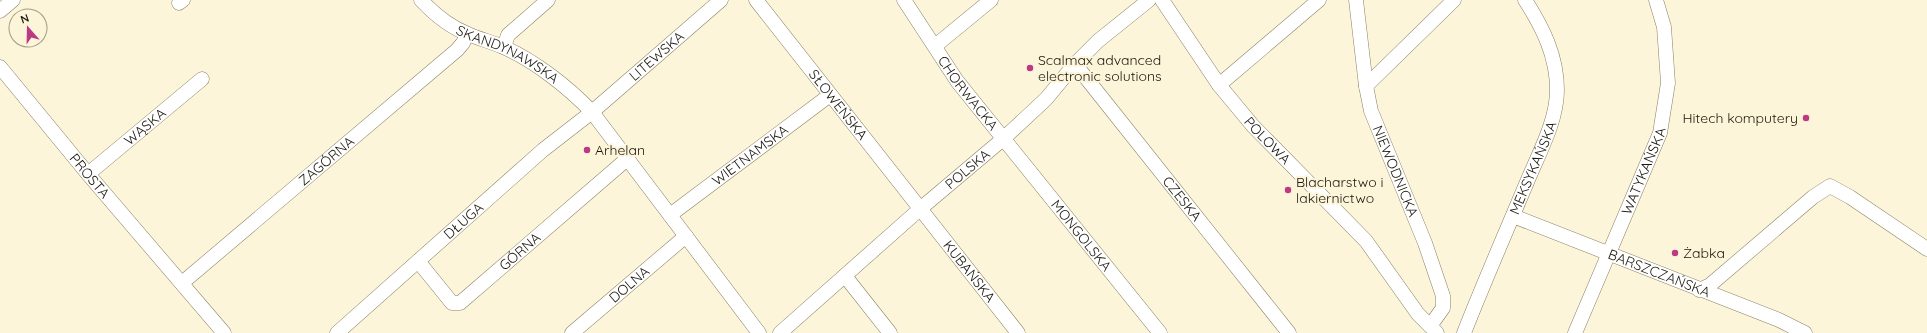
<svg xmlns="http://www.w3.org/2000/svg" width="1927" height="333" viewBox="0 0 1927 333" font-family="Quicksand,sans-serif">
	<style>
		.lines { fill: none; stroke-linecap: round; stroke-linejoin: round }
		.minor-casing { stroke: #878066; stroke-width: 15 }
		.minor { stroke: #fff; stroke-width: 14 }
		.poi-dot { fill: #bb3a84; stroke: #fdf5d9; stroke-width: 1.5 }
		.labels { text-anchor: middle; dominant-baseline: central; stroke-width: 4; stroke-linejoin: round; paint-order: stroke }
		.street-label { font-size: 14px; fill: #1a170d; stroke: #fdf5d9 }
		.poi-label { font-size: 14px; fill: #1a170d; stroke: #fdf5d9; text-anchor: start }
	</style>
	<rect width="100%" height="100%" fill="#fdf5d9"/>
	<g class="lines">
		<g class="minor-casing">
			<g id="minor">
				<path id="s1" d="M 421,0 C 434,14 450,27 468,34 C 479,39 492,42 503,47 C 535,61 568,87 592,112 L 759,333"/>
				<path id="s2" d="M 756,0 L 1018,333"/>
				<path id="s3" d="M 904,0 L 957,81 L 1160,333"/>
				<path id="s4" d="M 1162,0 L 1219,85 L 1253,126 L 1366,241 L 1418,314 L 1430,326"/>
				<path id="s5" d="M 1356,0 L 1366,86 L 1371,111 L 1425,243 L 1443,296 L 1443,308 L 1430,326 L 1437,333"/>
				<polyline points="179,3 183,0"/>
				<polyline points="0,11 13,0"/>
				<polyline points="935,46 991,0"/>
				<polyline points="504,47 508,35 548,0"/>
				<path id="s6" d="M 1075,64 L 1289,333"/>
				<path id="s7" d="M 0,67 L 88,174 L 224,333"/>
				<polyline points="1219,85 1319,0"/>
				<polyline points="1366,86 1454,0"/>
				<path id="s8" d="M 88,174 L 202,79"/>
				<path id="s9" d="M 670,215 L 830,95"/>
				<path id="s10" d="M 1513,216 L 1779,320 L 1805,333"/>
				<path id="s11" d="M 418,261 L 452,303 L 460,303 L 627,159"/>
				<polyline points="845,276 890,333"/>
				<path id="s12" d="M 182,283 L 457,50 L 463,43 L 467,34"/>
				<polyline points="1699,290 1710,285 1813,197 1830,186 1850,197 1927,249"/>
				<path id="s13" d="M 337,333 L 543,150 L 592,112 L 721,0"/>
				<path id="s14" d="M 572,333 L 686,236"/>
				<path id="s15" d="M 780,333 L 920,209 L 1003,139 L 1046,99 L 1075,64 L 1098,41 L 1149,0"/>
				<path id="s16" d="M 1464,333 C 1484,282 1506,232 1527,182 C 1539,153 1557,121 1557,90 C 1557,56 1543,28 1525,0"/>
				<path id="s17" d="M 1575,333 L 1660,133 L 1668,83 L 1664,27 L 1656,0"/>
			</g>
		</g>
		<use href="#minor" class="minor"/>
	</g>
	<g class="poi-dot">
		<circle cx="1030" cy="68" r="4"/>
		<circle cx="1806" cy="118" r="4"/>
		<circle cx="587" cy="150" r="4"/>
		<circle cx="1288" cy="190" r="4"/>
		<circle cx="1675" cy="253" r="4"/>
	</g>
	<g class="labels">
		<g class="street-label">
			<text stroke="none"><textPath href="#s1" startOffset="103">SKANDYNAWSKA</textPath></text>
			<text stroke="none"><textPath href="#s13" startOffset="423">LITEWSKA</textPath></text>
			<text stroke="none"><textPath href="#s3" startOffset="113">CHORWACKA</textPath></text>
			<text stroke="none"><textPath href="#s2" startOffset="133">SŁOWEŃSKA</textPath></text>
			<text stroke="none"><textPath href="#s8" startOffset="74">WĄSKA</textPath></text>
			<text stroke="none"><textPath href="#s4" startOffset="176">POLOWA</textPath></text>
			<text stroke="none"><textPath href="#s9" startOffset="100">WIETNAMSKA</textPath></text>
			<text stroke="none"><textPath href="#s12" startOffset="189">ZAGÓRNA</textPath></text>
			<text stroke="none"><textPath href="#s16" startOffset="179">MEKSYKAŃSKA</textPath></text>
			<text stroke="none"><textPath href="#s15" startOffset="249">POLSKA</textPath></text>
			<text stroke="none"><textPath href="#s17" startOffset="176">WATYKAŃSKA</textPath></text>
			<text stroke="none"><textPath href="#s5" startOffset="177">NIEWODNICKA</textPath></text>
			<text stroke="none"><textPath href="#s7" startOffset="141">PROSTA</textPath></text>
			<text stroke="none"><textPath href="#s6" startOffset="172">CZESKA</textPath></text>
			<text stroke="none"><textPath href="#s13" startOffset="169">DŁUGA</textPath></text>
			<text stroke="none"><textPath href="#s3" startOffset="295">MONGOLSKA</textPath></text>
			<text stroke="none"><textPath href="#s11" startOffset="141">GÓRNA</textPath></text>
			<text stroke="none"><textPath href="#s2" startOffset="345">KUBAŃSKA</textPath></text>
			<text stroke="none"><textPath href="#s10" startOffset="157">BARSZCZAŃSKA</textPath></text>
			<text stroke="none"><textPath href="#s14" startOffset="75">DOLNA</textPath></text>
		</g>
		<g class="poi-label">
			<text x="1038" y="60">Scalmax advanced<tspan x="1038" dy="16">electronic solutions</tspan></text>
			<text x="1798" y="118" text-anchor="end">Hitech komputery</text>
			<text x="595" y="150">Arhelan</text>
			<text x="1296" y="182">Blacharstwo i<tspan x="1296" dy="16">lakiernictwo</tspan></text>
			<text x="1683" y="253">Żabka</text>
		</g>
	</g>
	<g transform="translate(28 28) rotate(340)"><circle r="19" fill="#fdf5d9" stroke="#a29c87"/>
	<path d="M0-3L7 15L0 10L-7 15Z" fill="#bb3a84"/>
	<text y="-6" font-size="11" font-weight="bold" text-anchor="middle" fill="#1a170d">N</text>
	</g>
</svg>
